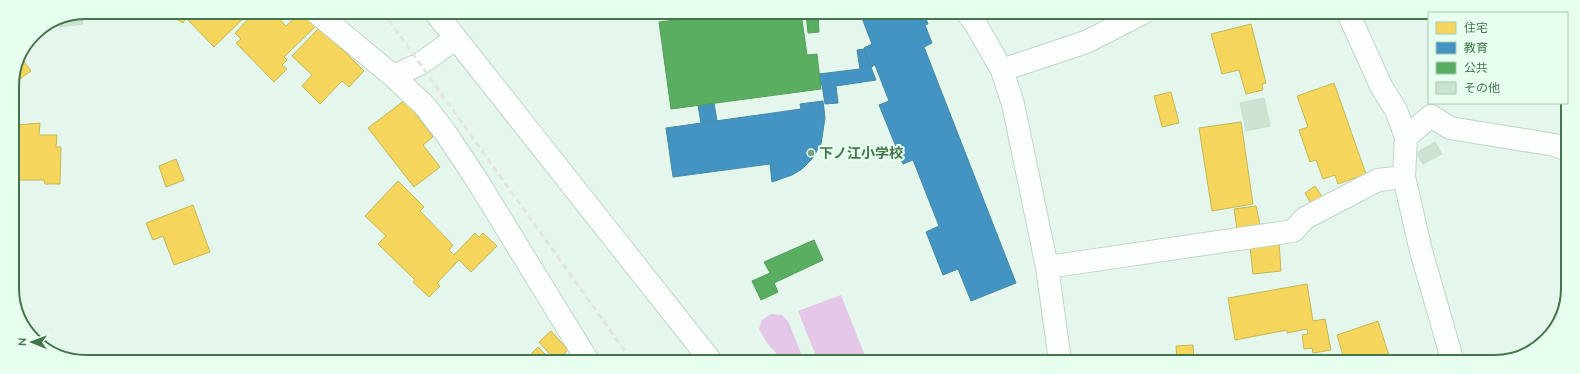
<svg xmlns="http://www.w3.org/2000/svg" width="1580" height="374" viewBox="0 0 1580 374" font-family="'Nunito Sans','Noto Sans JP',sans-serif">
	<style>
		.water { fill: #e4c6e9 }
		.homes { fill: #f6d55c; stroke: #c1b857 }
		.schools { fill: #4393c3; stroke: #448a9f }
		.public { fill: #5aae61; stroke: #549d5a }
		.building { fill: #cce3d1; stroke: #c7e0cd }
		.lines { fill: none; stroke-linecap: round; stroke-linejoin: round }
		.minor-casing { stroke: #c1d6c5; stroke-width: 24 }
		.minor { stroke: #fbfefc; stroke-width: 22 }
		.rail { stroke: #e3e3e0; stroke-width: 3; stroke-dasharray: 6 4; stroke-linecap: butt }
		.poi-dot { fill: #7da283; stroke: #e6ffef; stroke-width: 1.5 }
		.labels { text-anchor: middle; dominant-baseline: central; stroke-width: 4; stroke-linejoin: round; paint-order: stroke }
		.poi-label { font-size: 14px; font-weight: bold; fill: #45754b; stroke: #e6ffef; text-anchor: start }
		.rim { fill: none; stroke: #45754b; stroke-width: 2 }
	</style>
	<rect width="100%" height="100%" fill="#e5f7ec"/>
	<g class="water">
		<polygon points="841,295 867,361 818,361 798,311"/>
		<polygon points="771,314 782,315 788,321 804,361 783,361 767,343 759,329 762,320"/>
	</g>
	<g class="homes">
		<polygon points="165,12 189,12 183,23"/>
		<polygon points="194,12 212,12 214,14 216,12 250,12 214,47 187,19"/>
		<polygon points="255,12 273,12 286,26 301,12 304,12 317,25 284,57 287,60 282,65 287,69 274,82 236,43 241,39 235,33"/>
		<polygon points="1251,24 1266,83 1262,84 1263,90 1246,94 1239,70 1222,74 1211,34"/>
		<polygon points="320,27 364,71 349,87 342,81 320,104 302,86 312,75 292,56"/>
		<polygon points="22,59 31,71 12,85 12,82"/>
		<polygon points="1334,83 1366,174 1338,184 1335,175 1323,179 1316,160 1310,162 1299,130 1308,127 1297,96"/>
		<polygon points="1171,92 1179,123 1162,127 1154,96"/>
		<polygon points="405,100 433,137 423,145 440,167 414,187 368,128"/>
		<polygon points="16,121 18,125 40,123 39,135 57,135 56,147 61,147 60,184 45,184 44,180 13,180 12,123"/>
		<polygon points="1241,122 1253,204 1212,211 1199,128"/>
		<polygon points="176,159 184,180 166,187 159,166"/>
		<polygon points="398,181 424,207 420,211 453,245 449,250 454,255 475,233 479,237 483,233 497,246 471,272 459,260 437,283 440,286 429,297 413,282 415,280 378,244 386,236 365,216"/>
		<polygon points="1315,186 1323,198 1312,205 1305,193"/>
		<polygon points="193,205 210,252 174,265 163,236 153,240 146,223"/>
		<polygon points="1256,206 1260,225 1237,229 1234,209"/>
		<polygon points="1279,242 1281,271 1253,274 1250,246"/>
		<polygon points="1307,284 1313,321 1325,319 1331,350 1313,353 1312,348 1304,349 1302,335 1308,334 1307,329 1287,333 1287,330 1235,340 1228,298"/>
		<polygon points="1378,321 1391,362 1345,362 1337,335"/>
		<polygon points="551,331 568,350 556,361 539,342"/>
		<polygon points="1193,345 1194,362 1177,362 1176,346"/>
		<polygon points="538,347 552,361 528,361 526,359"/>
	</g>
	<g class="schools">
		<polygon points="860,13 916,13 917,14 924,13 928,24 925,25 932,43 924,47 1016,283 971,301 958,269 943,275 926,232 939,226 913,160 903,164 879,105 889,101 875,65 871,67 864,48 872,44"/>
		<polygon points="864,49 876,80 836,86 838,103 825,104 822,85 821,85 819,74 860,69 857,50"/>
		<polygon points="823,101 825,118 821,144 812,159 802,169 792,175 772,182 770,164 673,177 666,128 801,109 800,104"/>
		<polygon points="714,103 717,121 701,123 698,105"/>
	</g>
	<g class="public">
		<polygon points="732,13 801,13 807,55 817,54 821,89 671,109 659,22"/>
		<polygon points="806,13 818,13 819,32 808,33"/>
		<polygon points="814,240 823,260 774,283 778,292 761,300 752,281 770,273 764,262"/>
	</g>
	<g class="building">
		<polygon points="81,13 83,24 60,27 59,17"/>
		<polygon points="1264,98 1270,126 1246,131 1240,103"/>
		<polygon points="1435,142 1442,154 1423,164 1416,153"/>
	</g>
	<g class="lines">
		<g class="minor-casing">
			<g id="minor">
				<polyline points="316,12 393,76 425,106 445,132 475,177 588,361"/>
				<polyline points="435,12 711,361"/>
				<polyline points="967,13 975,23 1002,70 1013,104 1047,267 1060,361"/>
				<polyline points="1348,13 1382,88 1396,110 1406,137 1404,177 1421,251 1453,362"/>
				<polyline points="1002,70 1086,42 1143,13"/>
				<polyline points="393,76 420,64 455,39"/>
				<polyline points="1406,137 1431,116 1450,128 1555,145 1567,150"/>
				<polyline points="1047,267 1293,231 1305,218 1378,180 1404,177"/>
			</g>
		</g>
		<use href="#minor" class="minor"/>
		<polyline class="rail" points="383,12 632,361"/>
	</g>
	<circle class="poi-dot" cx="811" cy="153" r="4"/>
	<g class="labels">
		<g class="poi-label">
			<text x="819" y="153">下ノ江小学校</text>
		</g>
	</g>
	<path d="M0 0H1580V374H0ZM86 19H1494A67 67 0 0 1 1561 86V288A67 67 0 0 1 1494 355H86A67 67 0 0 1 19 288V86A67 67 0 0 1 86 19Z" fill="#e6ffef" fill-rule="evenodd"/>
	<path class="rim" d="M86 19H1494A67 67 0 0 1 1561 86V288A67 67 0 0 1 1494 355H86A67 67 0 0 1 19 288V86A67 67 0 0 1 86 19Z"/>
	<rect x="1428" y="12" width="140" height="92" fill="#e6ffef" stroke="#a6c8ad"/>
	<rect x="1436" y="22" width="20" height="12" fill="#f6d55c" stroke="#a6c8ad"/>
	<text x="1464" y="32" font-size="12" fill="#45754b">住宅</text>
	<rect x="1436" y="42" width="20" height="12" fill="#4393c3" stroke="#a6c8ad"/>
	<text x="1464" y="52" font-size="12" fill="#45754b">教育</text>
	<rect x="1436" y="62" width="20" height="12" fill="#5aae61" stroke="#a6c8ad"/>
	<text x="1464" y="72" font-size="12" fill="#45754b">公共</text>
	<rect x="1436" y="82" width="20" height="12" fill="#cce3d1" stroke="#a6c8ad"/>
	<text x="1464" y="92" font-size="12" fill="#45754b">その他</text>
	<g transform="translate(32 342) rotate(271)" stroke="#e6ffef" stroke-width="3" paint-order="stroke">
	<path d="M0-3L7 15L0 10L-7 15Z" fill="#45754b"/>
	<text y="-6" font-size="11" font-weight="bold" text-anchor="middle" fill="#45754b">N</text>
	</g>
</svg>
